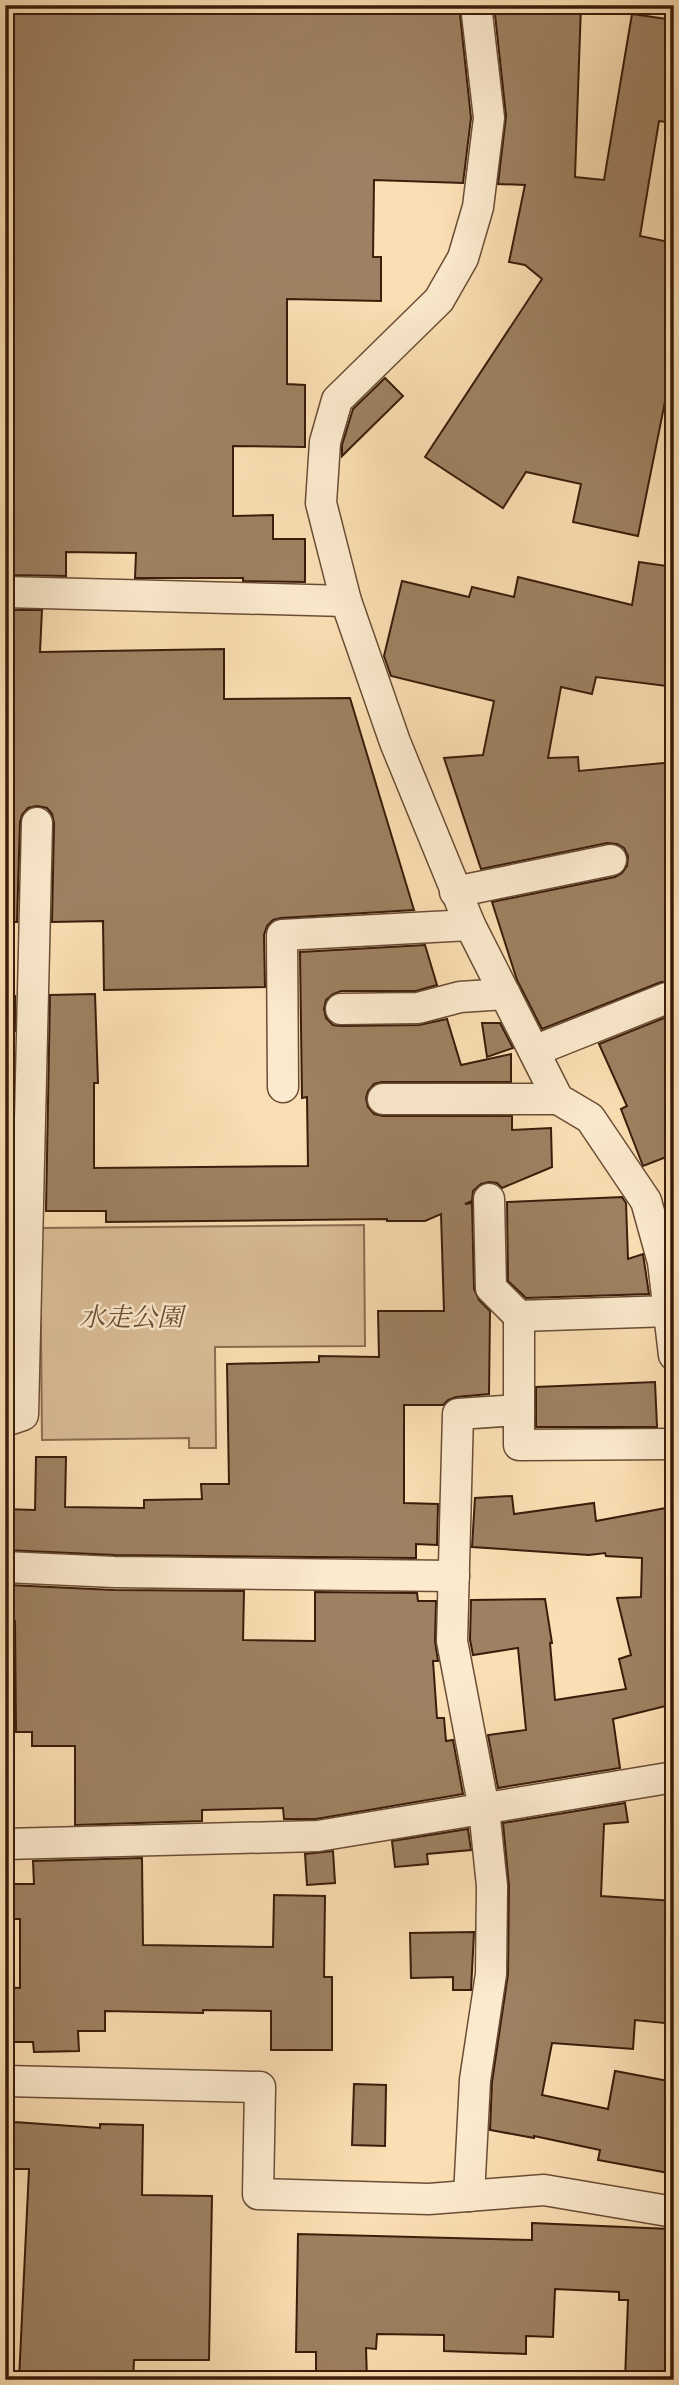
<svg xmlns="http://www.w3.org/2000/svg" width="679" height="2385" viewBox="0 0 679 2385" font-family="'EB Garamond','Noto Serif JP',serif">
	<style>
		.green { fill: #dabd96; stroke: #8a6d50; stroke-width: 2 }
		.building { fill: #9e8162; stroke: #3a1d0a; stroke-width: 2 }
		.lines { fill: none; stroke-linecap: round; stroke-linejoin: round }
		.street-casing { stroke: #6a4d34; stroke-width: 33 }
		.street { stroke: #fceace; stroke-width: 30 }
		.labels { text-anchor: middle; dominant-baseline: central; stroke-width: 5; stroke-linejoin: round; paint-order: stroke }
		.park-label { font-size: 26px; font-style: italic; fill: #6a4d34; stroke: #fceace }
	</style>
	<rect width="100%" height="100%" fill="#fbdeb3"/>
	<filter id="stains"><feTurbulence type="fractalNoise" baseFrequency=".00286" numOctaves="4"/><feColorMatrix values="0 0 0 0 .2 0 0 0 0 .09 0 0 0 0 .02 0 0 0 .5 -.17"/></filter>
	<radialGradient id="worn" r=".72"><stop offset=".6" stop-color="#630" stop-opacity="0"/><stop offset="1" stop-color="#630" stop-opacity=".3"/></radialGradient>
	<polygon class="green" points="364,1225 365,1346 215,1347 216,1448 189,1448 189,1438 42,1440 40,1228"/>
	<g class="building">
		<polygon points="5,5 459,5 471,118 463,183 374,180 373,257 381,257 381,301 287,299 287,384 305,385 305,447 233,446 233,516 273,515 273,539 305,539 305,582 243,581 243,578 135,578 136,553 66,552 66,576 8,575"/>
		<polygon points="494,5 581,5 575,177 604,180 632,14 674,20 674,123 659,121 640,236 674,243 674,357 638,536 573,522 581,484 526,472 503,508 425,457 542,279 525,265 509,262 525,185 498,184 506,116"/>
		<polygon points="385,378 403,396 342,456 342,445 353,409"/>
		<polygon points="639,562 674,567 674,660 669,660 666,686 596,677 592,694 561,687 548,758 578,757 579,771 674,762 674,982 661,982 542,1029 517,980 492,902 615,877 622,873 627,866 628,856 624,848 617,844 607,843 481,869 444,758 483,755 494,701 391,676 384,656 402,581 469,597 472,587 514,597 518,577 632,605"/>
		<polygon points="8,610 42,610 40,652 224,649 224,699 350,698 414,910 281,918 273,920 267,926 264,935 265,987 104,990 103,921 52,922 54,823 52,814 47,808 37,806 28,808 22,815 20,822 17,922 5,922 5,633 8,633"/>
		<polygon points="425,945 437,985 416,991 341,991 333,994 326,1000 324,1009 326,1018 333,1025 341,1026 419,1025 447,1019 461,1065 511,1054 511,1082 382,1082 374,1084 368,1091 366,1098 368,1107 374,1114 383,1116 512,1116 512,1130 551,1128 552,1167 502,1188 497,1183 489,1182 481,1184 473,1191 472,1201 465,1204 472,1203 474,1289 479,1300 490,1311 489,1394 456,1397 448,1400 443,1405 404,1405 404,1503 438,1504 437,1545 416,1544 416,1558 115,1555 5,1550 5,1509 35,1510 36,1457 66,1457 65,1507 144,1508 144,1500 202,1499 201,1484 229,1484 227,1364 319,1362 319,1356 379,1357 378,1311 444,1311 441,1214 425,1221 387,1221 387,1219 106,1222 106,1211 46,1211 50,995 95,994 98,1083 94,1083 94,1168 308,1166 307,1097 302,1098 300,952"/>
		<polygon points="15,996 15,1031 5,1031 5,997"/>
		<polygon points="674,1014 674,1154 643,1166 621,1109 627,1106 599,1044"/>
		<polygon points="482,1023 500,1023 513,1048 487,1057"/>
		<polygon points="622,1197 626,1203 628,1259 643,1254 649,1294 526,1298 508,1281 507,1202"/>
		<polygon points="655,1382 657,1427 536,1427 536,1387"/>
		<polygon points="512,1496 514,1514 594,1503 596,1521 666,1508 674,1544 674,1704 613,1719 620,1768 498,1788 488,1735 526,1730 518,1648 473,1655 470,1640 471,1600 545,1599 552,1643 550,1643 555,1700 626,1689 619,1659 631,1655 617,1598 641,1597 642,1558 606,1556 605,1553 589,1555 472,1547 475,1498"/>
		<polygon points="8,1585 114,1590 244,1591 243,1640 315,1641 315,1592 417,1593 418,1601 436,1601 435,1641 438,1661 433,1661 437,1718 444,1718 446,1741 453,1740 463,1794 316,1819 284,1819 283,1808 202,1810 202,1821 75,1825 75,1746 32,1746 32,1732 16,1732 15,1621 8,1622"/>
		<polygon points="625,1803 628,1822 604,1824 601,1896 674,1901 674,2024 635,2020 633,2049 552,2043 542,2095 608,2109 615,2071 674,2082 674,2174 598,2160 600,2150 534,2136 534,2138 490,2130 492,2082 508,1974 509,1886 503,1823"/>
		<polygon points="468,1829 471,1850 427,1854 428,1864 395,1867 392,1841"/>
		<polygon points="333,1851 335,1883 307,1885 305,1854"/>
		<polygon points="142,1858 143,1945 273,1947 274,1895 325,1896 324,1977 332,1977 332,2050 271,2050 271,2011 203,2010 203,2013 105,2011 105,2031 78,2031 79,2051 34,2052 33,2042 5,2042 5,1987 20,1988 20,1919 5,1919 5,1884 34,1884 33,1861"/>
		<polygon points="474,1932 471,1990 453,1990 453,1977 411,1978 410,1933"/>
		<polygon points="354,2084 386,2085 385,2146 352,2145"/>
		<polygon points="14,2122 100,2128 100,2124 143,2125 142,2195 212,2196 209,2360 134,2360 133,2380 19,2380 29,2169 14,2169"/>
		<polygon points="532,2223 670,2229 667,2309 674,2309 672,2380 625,2380 628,2300 619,2300 619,2292 555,2289 553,2337 526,2336 526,2354 444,2351 444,2335 377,2334 376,2349 366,2348 367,2380 316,2380 316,2352 296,2352 298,2234 532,2240"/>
	</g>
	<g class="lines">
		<g class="street-casing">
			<g id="street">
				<polyline points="476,5 489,118 478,207 463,258 439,300 337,400 325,442 321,503 346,601 395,742 470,925 558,1099 590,1118 646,1201 663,1262 674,1355"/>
				<polyline points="5,592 346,601"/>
				<polyline points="455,892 611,860"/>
				<polyline points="341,1009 418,1008 460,997 505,994"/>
				<polyline points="534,1051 667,998"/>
				<polyline points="283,1087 282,935 470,925"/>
				<polyline points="383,1099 558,1099"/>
				<polyline points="489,1199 491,1288 519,1316 670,1311"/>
				<polyline points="519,1410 519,1316"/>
				<polyline points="5,1421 23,1415 37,823"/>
				<polyline points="5,1567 114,1572 454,1576"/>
				<polyline points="5,1844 318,1836 674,1777"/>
				<polyline points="5,2081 260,2087 258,2194 429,2199 544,2190 674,2212"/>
				<polyline points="469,2196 475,2080 491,1974 492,1886 484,1809 452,1641 458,1414 519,1410 519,1445 674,1444"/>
			</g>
		</g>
		<use href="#street" class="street"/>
	</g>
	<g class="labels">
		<g class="park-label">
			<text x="131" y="1317">水走公園</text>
		</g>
	</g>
	<rect width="679" height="2385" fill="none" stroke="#fbdeb3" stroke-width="28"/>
	<rect x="7" y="7" width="665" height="2371" fill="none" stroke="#3a1d0a" stroke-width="3.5"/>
	<rect x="14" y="14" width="651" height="2357" fill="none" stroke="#3a1d0a" stroke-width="2"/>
	<rect width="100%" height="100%" filter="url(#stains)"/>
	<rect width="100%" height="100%" fill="url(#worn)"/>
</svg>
